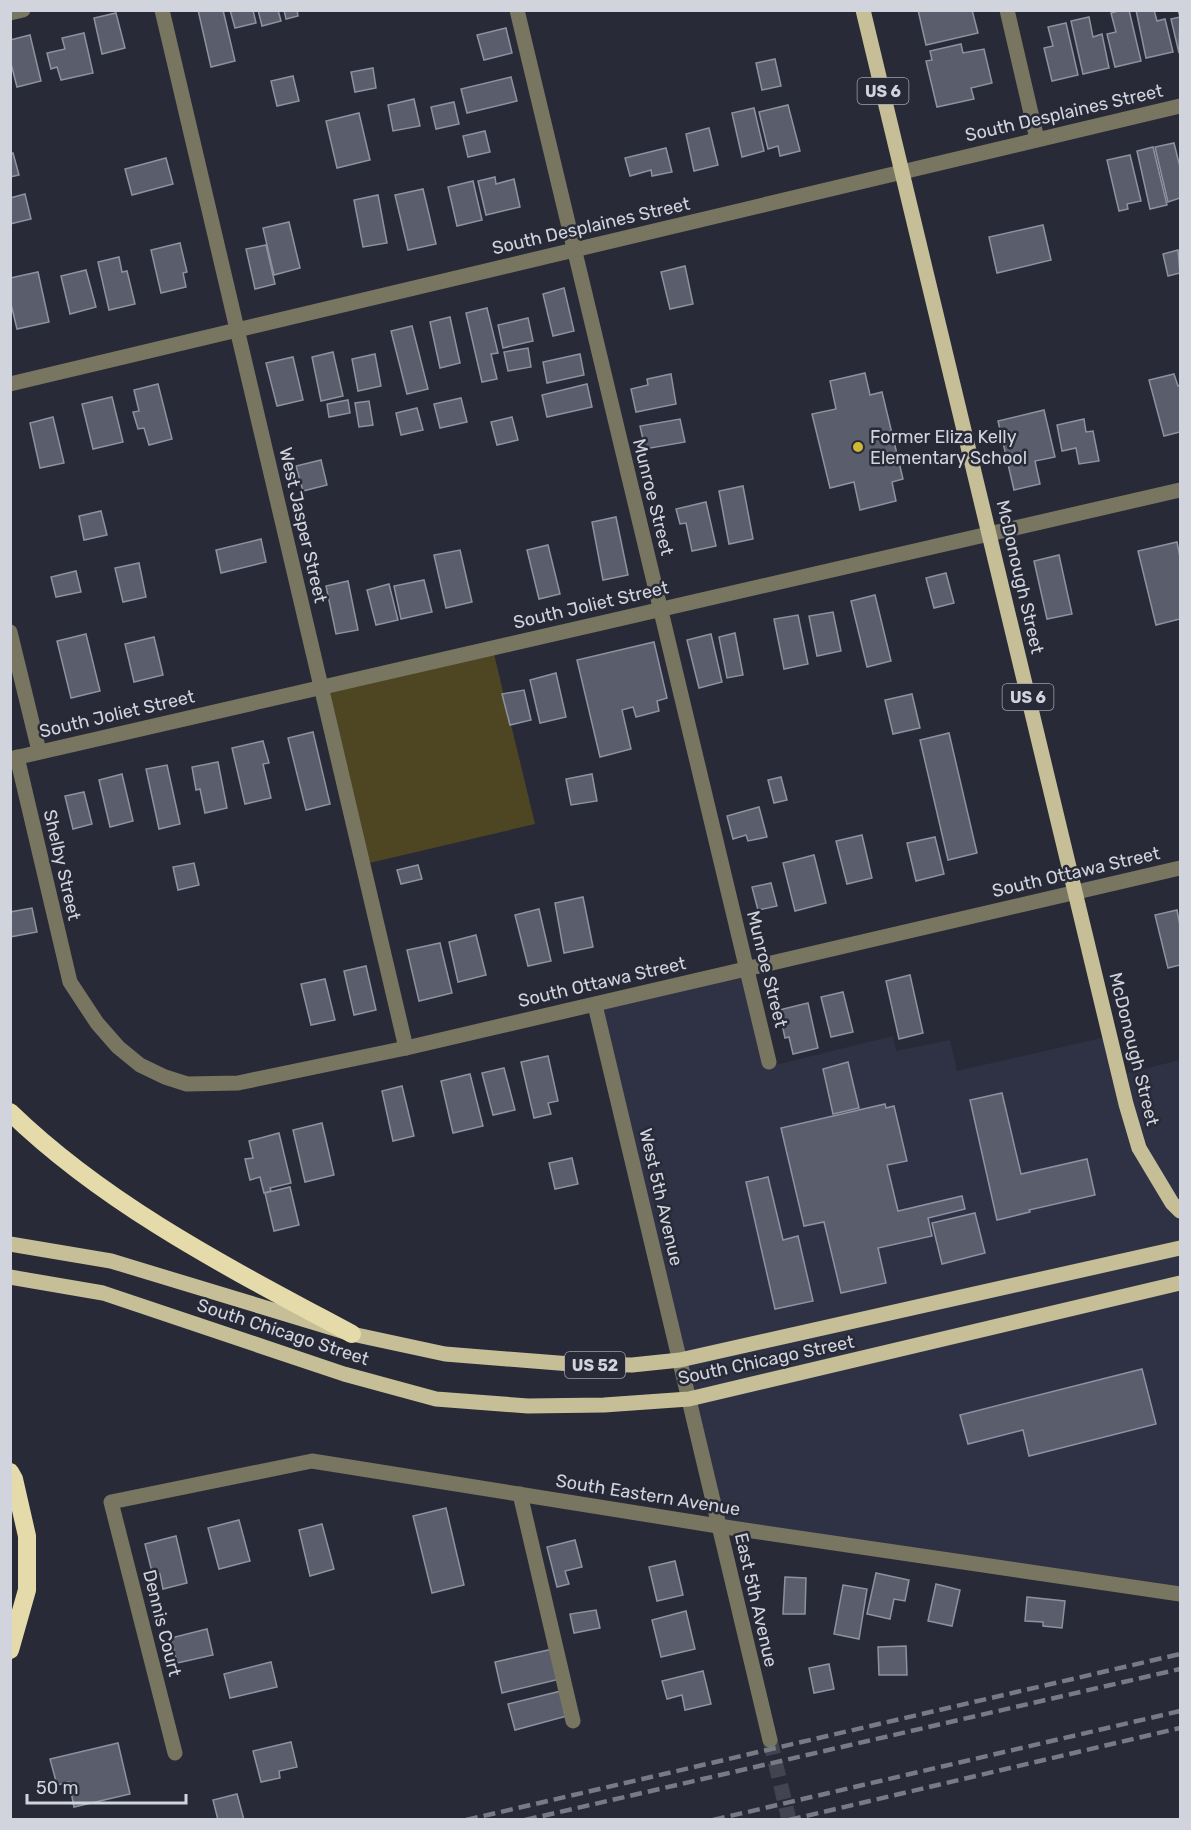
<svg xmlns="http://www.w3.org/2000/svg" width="1191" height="1830" viewBox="0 0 1191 1830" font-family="Rubik,sans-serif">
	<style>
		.built { fill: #2f3245 }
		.green { fill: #4e4623 }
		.building { fill: #5a5d6b; stroke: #8e91a1; stroke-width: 1.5 }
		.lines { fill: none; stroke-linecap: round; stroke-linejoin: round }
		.minor-tunnel { stroke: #424450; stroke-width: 15; stroke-dasharray: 15 8; stroke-linecap: butt }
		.minor { stroke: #787561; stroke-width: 15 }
		.major { stroke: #c6be96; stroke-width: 15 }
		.highway { stroke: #e5dbaa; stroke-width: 18 }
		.rail { stroke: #787a85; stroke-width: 4.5; stroke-dasharray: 12 6; stroke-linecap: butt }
		.poi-dot { fill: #d0b736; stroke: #282a37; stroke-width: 2 }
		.labels { text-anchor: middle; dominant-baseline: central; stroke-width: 5; stroke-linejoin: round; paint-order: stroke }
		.shield { fill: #282a37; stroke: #9fa1ab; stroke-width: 1.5 }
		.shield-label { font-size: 16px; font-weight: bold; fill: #d2d4dd }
		.street-label { font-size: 18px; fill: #d2d4dd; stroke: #282a37 }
		.poi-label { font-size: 18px; fill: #d2d4dd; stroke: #282a37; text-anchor: start }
	</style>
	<rect width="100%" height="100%" fill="#282a37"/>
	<polygon class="built" points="743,974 767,1067 893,1036 896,1051 950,1040 957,1071 1114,1035 1123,1074 1180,1060 1180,1586 724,1523 601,1010"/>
	<polygon class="green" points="493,650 535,824 365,864 324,689"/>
	<g class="building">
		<polygon points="198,10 223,10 235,61 211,67"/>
		<polygon points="230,10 253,10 256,23 235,28"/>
		<polygon points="258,10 278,10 281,21 262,26"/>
		<polygon points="284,10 297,10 298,16 286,19"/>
		<polygon points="918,10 972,10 978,33 926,45"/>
		<polygon points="1121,10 1129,10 1141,61 1115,67 1107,34 1116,32 1111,13"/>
		<polygon points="1136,10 1154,10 1157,21 1165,19 1173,52 1146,58"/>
		<polygon points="1178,10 1180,10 1179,53 1171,19 1180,17"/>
		<polygon points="116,13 125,48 102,54 94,18"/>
		<polygon points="1089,17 1093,37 1102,34 1109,68 1083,74 1071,21"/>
		<polygon points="1066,23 1078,75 1052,81 1044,48 1053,46 1048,27"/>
		<polygon points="506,28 512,53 484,60 477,35"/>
		<polygon points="84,33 93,73 61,80 57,67 51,69 47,53 65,49 62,38"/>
		<polygon points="30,35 41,81 17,87 10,60 10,40"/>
		<polygon points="961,44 963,53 984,49 992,83 971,88 974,99 937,107 926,61 932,60 930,51"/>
		<polygon points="775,59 781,86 762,90 756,63"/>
		<polygon points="373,68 376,88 355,92 351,72"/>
		<polygon points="293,76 299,101 277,106 271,81"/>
		<polygon points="511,77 517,101 467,113 461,89"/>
		<polygon points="414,99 420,126 393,131 388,105"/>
		<polygon points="454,102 459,124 436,129 431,107"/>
		<polygon points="788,105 800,151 780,156 778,146 768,149 759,112"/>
		<polygon points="754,108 764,151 742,157 732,113"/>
		<polygon points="359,113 370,160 337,168 326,121"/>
		<polygon points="709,128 718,165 694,171 686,134"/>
		<polygon points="485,131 490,152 468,157 463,136"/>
		<polygon points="1174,143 1180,167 1180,198 1168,202 1155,147"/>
		<polygon points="1153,147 1167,205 1150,209 1137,151"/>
		<polygon points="666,148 672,172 652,176 651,170 630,176 625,158"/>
		<polygon points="13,153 19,175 10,177 10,154"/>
		<polygon points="1130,155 1141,201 1127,204 1128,209 1119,211 1107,160"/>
		<polygon points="166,158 173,184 132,195 125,169"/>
		<polygon points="495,177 496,184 514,179 520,207 486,215 478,181"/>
		<polygon points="473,181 482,220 457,226 448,187"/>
		<polygon points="423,189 436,244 408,250 395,195"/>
		<polygon points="25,194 31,219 10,224 10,198"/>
		<polygon points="378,195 387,243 363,247 354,200"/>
		<polygon points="289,222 300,268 274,275 263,228"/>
		<polygon points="1043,225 1051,260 997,273 989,237"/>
		<polygon points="180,243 187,272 183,273 186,287 161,293 151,250"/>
		<polygon points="266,245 275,284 255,289 246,249"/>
		<polygon points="1178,250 1180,273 1168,276 1163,254"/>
		<polygon points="119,257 122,272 127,271 135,304 109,310 98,262"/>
		<polygon points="685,266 693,304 670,309 661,272"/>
		<polygon points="86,270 96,307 70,314 61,276"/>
		<polygon points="38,272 49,322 17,329 10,300 10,278"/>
		<polygon points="564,288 574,331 553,336 543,294"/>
		<polygon points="487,308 498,353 491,354 497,379 482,382 466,313"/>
		<polygon points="450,317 460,363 440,368 430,322"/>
		<polygon points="528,318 533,341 503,348 498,325"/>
		<polygon points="412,326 428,389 407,394 391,331"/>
		<polygon points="528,348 531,367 508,371 504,352"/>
		<polygon points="333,352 343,396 321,401 312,357"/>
		<polygon points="375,354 381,386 358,391 352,359"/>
		<polygon points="580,354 584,375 547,383 543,362"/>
		<polygon points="293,357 303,400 277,406 266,363"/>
		<polygon points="865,373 870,395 882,392 903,479 892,482 896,501 860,510 854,482 830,488 812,414 836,409 830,381"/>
		<polygon points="671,374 676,404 636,412 631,389 648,385 647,379"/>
		<polygon points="1174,374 1178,386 1180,385 1180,432 1164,436 1149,380"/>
		<polygon points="158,384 172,439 149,445 144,428 138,429 133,412 139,411 134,390"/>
		<polygon points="587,384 592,407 547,417 542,395"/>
		<polygon points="112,397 123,442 93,449 82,404"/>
		<polygon points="461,398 467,422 440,428 434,404"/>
		<polygon points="348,400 350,413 329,417 327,404"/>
		<polygon points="369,401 373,425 359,427 355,403"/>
		<polygon points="417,408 423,430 401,435 396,413"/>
		<polygon points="1044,410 1055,457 1035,461 1040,484 1014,490 998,421"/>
		<polygon points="53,417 64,463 40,468 30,423"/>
		<polygon points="512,417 518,440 497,445 491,422"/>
		<polygon points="680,419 685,442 645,449 640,426"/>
		<polygon points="1084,419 1086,432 1093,431 1099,461 1079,464 1076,448 1062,451 1057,425"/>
		<polygon points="321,460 327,485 303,491 296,466"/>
		<polygon points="743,486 753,539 729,544 719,491"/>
		<polygon points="706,502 716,546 692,551 686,523 680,524 676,509"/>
		<polygon points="101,511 107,535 84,540 79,516"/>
		<polygon points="616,517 628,575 603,580 592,522"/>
		<polygon points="261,539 266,562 221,573 216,550"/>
		<polygon points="1177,542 1180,557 1180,619 1156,625 1138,551"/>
		<polygon points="548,545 560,594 539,599 527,550"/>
		<polygon points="460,550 472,602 446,608 434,555"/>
		<polygon points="1059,555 1072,614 1047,619 1034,561"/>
		<polygon points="139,563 146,597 123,602 115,568"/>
		<polygon points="76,571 81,592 56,597 51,577"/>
		<polygon points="946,573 954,603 934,608 926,578"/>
		<polygon points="424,580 432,612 401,619 394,586"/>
		<polygon points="348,581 358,630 336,634 326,586"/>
		<polygon points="389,584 398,620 376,625 367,590"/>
		<polygon points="875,595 891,661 867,667 851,601"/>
		<polygon points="833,612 841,651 817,656 809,616"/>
		<polygon points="798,615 808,664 784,669 774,619"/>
		<polygon points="735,633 743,675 727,678 719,637"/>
		<polygon points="86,634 100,691 71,698 57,641"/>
		<polygon points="711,634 722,682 699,688 687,640"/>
		<polygon points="154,637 163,675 134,682 125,644"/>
		<polygon points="654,642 667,698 657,701 659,711 636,717 633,707 622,710 631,749 600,757 577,660"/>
		<polygon points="556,673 566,717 540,723 530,680"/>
		<polygon points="524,690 531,720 510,725 502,694"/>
		<polygon points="912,694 920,728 893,734 885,700"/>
		<polygon points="313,732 330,804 306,810 288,738"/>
		<polygon points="949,733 977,853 948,860 920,740"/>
		<polygon points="263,741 269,763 263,764 271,798 245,804 232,748"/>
		<polygon points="218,762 227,808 205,813 200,789 196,790 192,767"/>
		<polygon points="167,765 180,824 159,829 146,769"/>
		<polygon points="122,774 133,821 110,827 99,780"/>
		<polygon points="592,774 597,801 571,805 566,779"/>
		<polygon points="781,777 787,800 774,803 768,780"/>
		<polygon points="84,792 92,824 73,829 65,796"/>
		<polygon points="759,807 767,837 748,841 746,835 733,839 727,816"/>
		<polygon points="862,835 872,878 847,884 836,841"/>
		<polygon points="935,837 944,874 916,881 907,843"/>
		<polygon points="814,855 826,903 795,911 783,863"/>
		<polygon points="194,863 199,885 178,890 173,867"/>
		<polygon points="418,865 422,879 401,884 397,870"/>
		<polygon points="771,883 777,906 758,910 752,887"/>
		<polygon points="583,897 593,947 564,953 555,903"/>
		<polygon points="32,908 37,932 10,937 10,912"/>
		<polygon points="539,909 551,961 528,966 515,915"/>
		<polygon points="1177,910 1180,926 1180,965 1168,968 1155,915"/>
		<polygon points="476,935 486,975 458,982 449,942"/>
		<polygon points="440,943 452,993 419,1001 407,950"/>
		<polygon points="366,966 376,1010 354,1015 344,971"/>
		<polygon points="910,975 923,1033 899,1039 886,981"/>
		<polygon points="325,979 335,1020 311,1025 301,984"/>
		<polygon points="843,992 853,1032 831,1037 821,997"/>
		<polygon points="808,1003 818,1048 793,1054 789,1037 785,1038 779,1010"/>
		<polygon points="548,1056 558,1101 548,1103 551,1114 534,1118 521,1062"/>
		<polygon points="848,1062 859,1108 833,1114 823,1069"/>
		<polygon points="504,1068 515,1110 493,1115 482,1073"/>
		<polygon points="470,1074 483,1126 453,1133 441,1081"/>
		<polygon points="402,1086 414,1136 393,1141 382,1091"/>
		<polygon points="1002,1093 1021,1174 1087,1159 1095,1195 1029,1210 1030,1212 997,1220 970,1100"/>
		<polygon points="885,1104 886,1108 894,1106 907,1161 887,1165 898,1211 962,1196 965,1209 928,1218 932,1236 878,1248 886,1283 841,1293 824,1222 804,1226 781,1128"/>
		<polygon points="322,1123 334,1175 305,1182 293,1130"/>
		<polygon points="279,1133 291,1183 270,1188 271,1191 264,1193 260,1177 250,1180 245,1159 253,1158 249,1141"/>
		<polygon points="572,1158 578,1184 555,1189 549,1163"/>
		<polygon points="768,1177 783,1240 798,1236 813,1301 775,1309 746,1182"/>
		<polygon points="290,1187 299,1225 274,1231 265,1193"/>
		<polygon points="975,1213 985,1253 942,1264 932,1223"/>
		<polygon points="1142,1369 1156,1424 1029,1456 1023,1430 968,1444 960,1415"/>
		<polygon points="446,1508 464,1585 432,1593 413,1516"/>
		<polygon points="239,1520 250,1561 219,1569 208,1528"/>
		<polygon points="322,1524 334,1569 310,1576 299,1530"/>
		<polygon points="176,1536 187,1583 163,1589 160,1574 153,1576 145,1544"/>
		<polygon points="575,1540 582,1567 565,1571 569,1584 557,1587 547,1547"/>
		<polygon points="675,1561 683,1595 657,1601 649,1567"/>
		<polygon points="876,1573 909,1580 905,1601 894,1599 890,1619 867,1614"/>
		<polygon points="785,1577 806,1578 805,1614 783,1614"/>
		<polygon points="936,1584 960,1590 952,1626 928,1621"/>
		<polygon points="843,1585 867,1589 859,1639 834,1634"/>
		<polygon points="1027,1597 1065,1601 1062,1628 1043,1626 1043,1622 1025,1621"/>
		<polygon points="596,1610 600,1628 574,1633 570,1614"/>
		<polygon points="686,1611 695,1649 661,1657 652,1620"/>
		<polygon points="207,1629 213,1655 177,1663 171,1638"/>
		<polygon points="906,1646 907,1675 879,1675 878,1647"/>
		<polygon points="553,1649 560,1679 502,1693 495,1662"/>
		<polygon points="271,1662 277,1687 230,1698 224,1674"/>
		<polygon points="829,1664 834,1689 814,1693 809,1668"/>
		<polygon points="703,1671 711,1704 685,1710 682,1695 667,1699 662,1681"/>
		<polygon points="561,1691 567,1716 515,1730 508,1704"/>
		<polygon points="291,1742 297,1767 279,1771 280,1778 261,1782 253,1751"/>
		<polygon points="118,1743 130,1794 74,1807 69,1782 57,1785 50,1759"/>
		<polygon points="237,1794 244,1820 218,1820 213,1800"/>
	</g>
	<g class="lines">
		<polyline class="minor-tunnel" points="770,1740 789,1820"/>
		<g class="minor">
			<polyline points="162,10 406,1048"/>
			<polyline points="517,10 769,1062"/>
			<polyline points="1007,10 1037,139"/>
			<polyline points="10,13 23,10"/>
			<polyline points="10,384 1180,106"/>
			<polyline points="10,632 39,751"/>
			<polyline points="17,757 70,982 97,1023 118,1047 140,1065 165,1077 187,1084 238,1083 406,1048 1180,868"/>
			<polyline points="10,759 1180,490"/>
			<polyline points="595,1005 770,1740"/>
			<polyline points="520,1494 573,1721"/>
			<polyline points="175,1753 111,1502 312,1461 718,1526 1180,1594"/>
		</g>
		<g class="major">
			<polyline points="863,10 1126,1104 1139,1148 1172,1203 1180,1211"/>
			<polyline points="10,1244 111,1261 352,1334 445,1354 571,1364 632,1365 680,1360 1180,1248"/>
			<polyline points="10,1277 103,1293 344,1374 436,1399 528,1406 604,1405 689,1399 1180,1283"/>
		</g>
		<g class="highway">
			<path d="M 10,1112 C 108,1207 233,1270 352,1334"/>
			<polyline points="10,1472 14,1479 27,1536 27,1590 10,1650"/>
		</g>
		<g class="rail">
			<polyline points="466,1820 1180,1654"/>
			<polyline points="525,1820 1180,1669"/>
			<polyline points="713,1820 1180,1711"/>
			<polyline points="789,1820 1180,1728"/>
		</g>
	</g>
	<circle class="poi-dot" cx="858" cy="447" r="6"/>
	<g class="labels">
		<g class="shield">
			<rect x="857.5" y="78" width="51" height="26" rx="4.5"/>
			<rect x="1002.5" y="684" width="51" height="26" rx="4.5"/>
			<rect x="565" y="1352" width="60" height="26" rx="4.5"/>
		</g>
		<g class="shield-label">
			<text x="883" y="91">US 6</text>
			<text x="1028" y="697">US 6</text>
			<text x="595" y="1365">US 52</text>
		</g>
		<g class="street-label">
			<text transform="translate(1064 113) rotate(-13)">South Desplaines Street</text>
			<text transform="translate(591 226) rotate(-13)">South Desplaines Street</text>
			<text transform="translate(653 497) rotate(76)">Munroe Street</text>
			<text transform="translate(303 525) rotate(77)">West Jasper Street</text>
			<text transform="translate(1020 577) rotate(77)">McDonough Street</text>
			<text transform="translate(591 605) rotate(-13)">South Joliet Street</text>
			<text transform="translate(117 714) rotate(-13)">South Joliet Street</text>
			<text transform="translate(62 865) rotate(77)">Shelby Street</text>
			<text transform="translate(1076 872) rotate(-13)">South Ottawa Street</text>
			<text transform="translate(767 969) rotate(76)">Munroe Street</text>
			<text transform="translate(602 982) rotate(-13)">South Ottawa Street</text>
			<text transform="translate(1134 1049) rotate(76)">McDonough Street</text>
			<text transform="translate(661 1197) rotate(77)">West 5th Avenue</text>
			<text transform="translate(283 1332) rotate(18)">South Chicago Street</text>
			<text transform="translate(766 1360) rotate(-12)">South Chicago Street</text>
			<text transform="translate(648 1495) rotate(9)">South Eastern Avenue</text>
			<text transform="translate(756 1600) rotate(77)">East 5th Avenue</text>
			<text transform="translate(162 1623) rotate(76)">Dennis Court</text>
		</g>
		<g class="poi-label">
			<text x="870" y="437">Former Eliza Kelly<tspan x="870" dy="21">Elementary School</tspan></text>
		</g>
	</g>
	<rect width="1191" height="1830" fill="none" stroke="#d2d4dd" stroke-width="24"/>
	<path d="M27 1794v9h159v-9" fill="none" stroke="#d2d4dd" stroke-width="3"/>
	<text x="36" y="1794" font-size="18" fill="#d2d4dd" stroke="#282a37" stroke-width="4.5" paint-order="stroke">50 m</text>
</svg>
